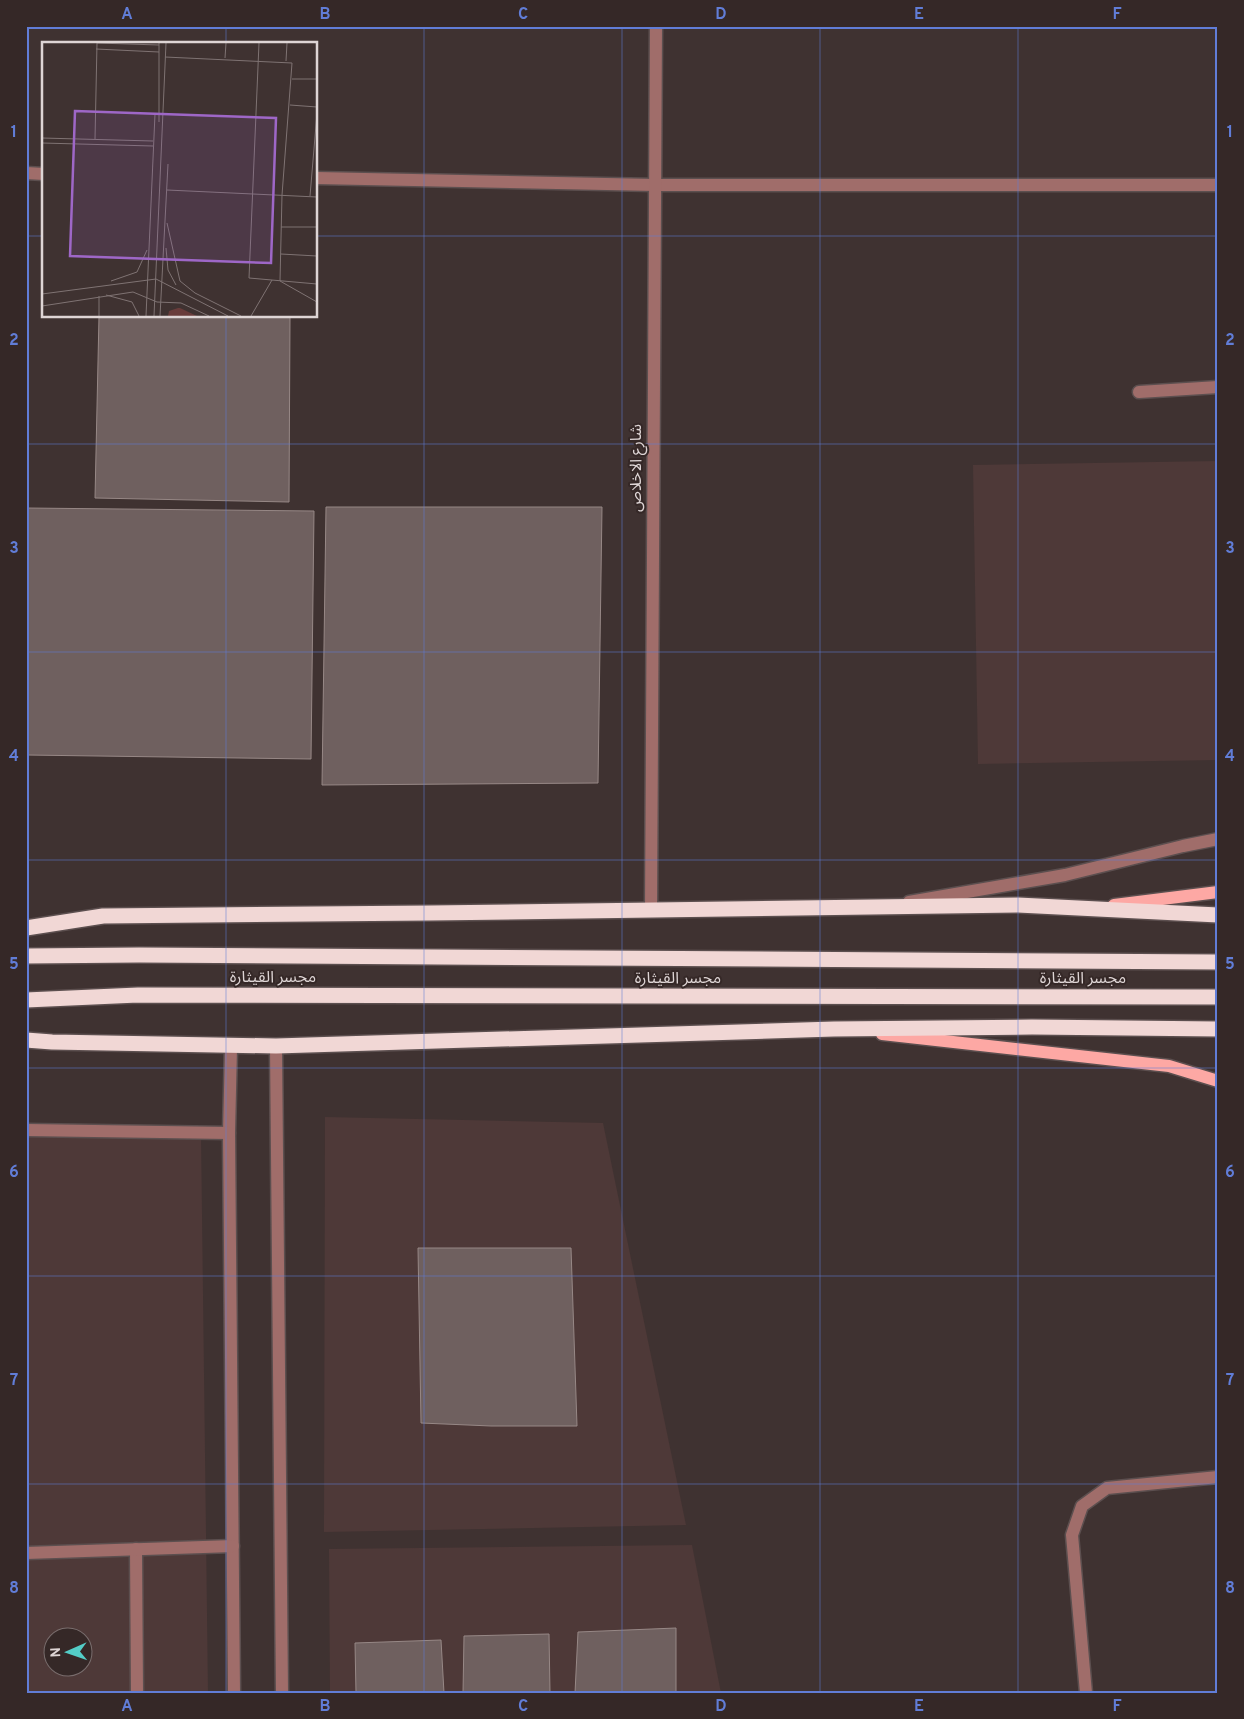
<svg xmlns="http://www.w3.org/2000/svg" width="1244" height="1719" viewBox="0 0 1244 1719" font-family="Overpass,'Noto Sans Arabic',sans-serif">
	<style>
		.built { fill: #4e3938; fill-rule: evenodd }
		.building { fill: #6f605f; stroke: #978886 }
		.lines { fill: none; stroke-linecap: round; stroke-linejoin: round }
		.minor-casing { stroke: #5c4f4f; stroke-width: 15 }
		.major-casing { stroke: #5c4f4f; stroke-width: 15 }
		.highway-casing { stroke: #5c4f4f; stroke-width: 18 }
		.minor { stroke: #a06d6a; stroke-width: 12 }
		.major { stroke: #fda8a4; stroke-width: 12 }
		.highway { stroke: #f1d7d5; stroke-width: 15 }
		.grid { fill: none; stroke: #617dd7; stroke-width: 1; stroke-opacity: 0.55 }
		.labels { text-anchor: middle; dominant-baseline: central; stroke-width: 4; stroke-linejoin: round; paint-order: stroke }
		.street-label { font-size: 16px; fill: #ded5d5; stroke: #352827 }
		.inset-road { fill: none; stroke: #7f7373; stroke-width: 1 }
		.view { fill: #9e67c7; fill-opacity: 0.15; stroke: #9e67c7; stroke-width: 2.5 }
		.inset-edge { fill: none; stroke: #ded5d5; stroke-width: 2.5 }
		.neatline { fill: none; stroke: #617dd7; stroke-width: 2 }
		.grid-label { font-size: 16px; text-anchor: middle; font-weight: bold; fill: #617dd7 }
	</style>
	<rect width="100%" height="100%" fill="#3f3231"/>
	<g class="built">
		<polygon points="1218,461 1218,760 978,764 973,465"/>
		<polygon points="325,1117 603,1123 686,1525 324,1532"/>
		<path d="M 26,1133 L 201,1134 L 208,1693 L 26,1693 ZM 52,1636 L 82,1636 L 82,1666 L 52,1666 Z"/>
		<polygon points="692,1545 721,1693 330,1693 329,1549"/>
	</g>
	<g class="building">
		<polygon points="99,316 290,316 289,502 95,498"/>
		<polygon points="326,507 602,507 598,783 322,785"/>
		<polygon points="26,508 314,511 311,759 26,755"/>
		<polygon points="418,1248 571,1248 577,1426 491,1426 421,1423"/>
		<polygon points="676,1628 676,1693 575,1693 578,1632"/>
		<polygon points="549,1634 550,1693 463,1693 464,1636"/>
		<polygon points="441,1640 444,1693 356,1693 355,1643"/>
	</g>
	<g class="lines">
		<g class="minor-casing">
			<g id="minor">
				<polyline points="26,173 44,174"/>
				<polyline points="316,178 655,185 1218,185"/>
				<polyline points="1139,392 1218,387"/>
				<polyline points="909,902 1065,875 1183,846 1218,839"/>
				<polyline points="651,911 656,26"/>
				<polyline points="276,1046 282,1693"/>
				<polyline points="231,1047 229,1133 234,1693"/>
				<polyline points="26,1130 229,1133"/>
				<polyline points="136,1549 137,1693"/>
				<polyline points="26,1553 233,1546"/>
				<polyline points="1086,1693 1072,1535 1082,1506 1107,1488 1218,1477"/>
			</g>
		</g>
		<g class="major-casing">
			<g id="major">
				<polyline points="1114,905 1218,892"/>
				<polyline points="882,1034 1169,1066 1218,1081"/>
			</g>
		</g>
		<g class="highway-casing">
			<g id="highway">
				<polyline points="26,928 103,916 430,913 1018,905 1218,915"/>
				<polyline points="26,956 139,955 1218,962"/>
				<polyline points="26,1000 138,995 1218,997"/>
				<polyline points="26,1040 52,1042 276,1046 834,1029 1032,1027 1218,1029"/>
			</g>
		</g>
		<use href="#minor" class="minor"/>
		<use href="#major" class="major"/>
		<use href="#highway" class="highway"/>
	</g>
	<path class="grid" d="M 226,26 L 226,44M 424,26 L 424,1693M 622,26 L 622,1693M 820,26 L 820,1693M 1018,26 L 1018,1693M 26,236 L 44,236M 316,236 L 1218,236M 226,316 L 226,1693M 26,444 L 1218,444M 26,652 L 1218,652M 26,860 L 1218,860M 26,1068 L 1218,1068M 26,1276 L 1218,1276M 26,1484 L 1218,1484"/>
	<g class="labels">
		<g class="street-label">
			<text transform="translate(637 468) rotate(-90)">شارع الاخلاص</text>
			<text x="273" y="978">مجسر القيثارة</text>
			<text x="678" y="979">مجسر القيثارة</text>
			<text x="1083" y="979">مجسر القيثارة</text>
		</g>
	</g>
	<g transform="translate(42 42)">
		<rect width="275" height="275" fill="#3f3231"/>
		<path d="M 136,266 L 138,266 L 155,274 L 126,274 L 127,269 Z" fill="#693c3b"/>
		<path class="inset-road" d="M 55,1 L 117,3M 217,1 L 207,236 L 275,242M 54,7 L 117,10M 123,15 L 250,21 L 240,153 L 238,239 L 275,260M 183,16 L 184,1M 244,19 L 245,1M 250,37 L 275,37M 248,63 L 275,65M 117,80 L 117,1M 0,96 L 111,99M 53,97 L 55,1M 0,101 L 111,104M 125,148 L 275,155M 268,154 L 275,71M 125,181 L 138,239 L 153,251 L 199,274M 239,185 L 275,185M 124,206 L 126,228 L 134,243M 239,212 L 275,214M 69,239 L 95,230 L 105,208M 0,252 L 114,237 L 186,274M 64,253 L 90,260 L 97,274M 0,264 L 91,250 L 115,260 L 139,261 L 167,274M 57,274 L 57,254M 104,274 L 113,72M 112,274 L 124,1M 118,274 L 126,122M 209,274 L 230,238"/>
		<path class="view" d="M 33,69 L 234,76 L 229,221 L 28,214 Z"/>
		<rect width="275" height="275" class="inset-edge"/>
	</g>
	<rect width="1244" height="1719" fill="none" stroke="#352827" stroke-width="55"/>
	<g transform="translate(68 1652) rotate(268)"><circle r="24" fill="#352827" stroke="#796d6d"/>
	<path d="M0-4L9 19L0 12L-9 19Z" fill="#54cdc7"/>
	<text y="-8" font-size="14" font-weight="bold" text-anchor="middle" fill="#ded5d5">N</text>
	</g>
	<rect x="28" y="28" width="1188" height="1664" class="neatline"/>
	<g class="grid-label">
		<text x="127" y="19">A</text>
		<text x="325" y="19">B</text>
		<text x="523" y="19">C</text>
		<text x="721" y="19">D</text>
		<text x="919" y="19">E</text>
		<text x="1117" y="19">F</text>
		<text x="14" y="137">1</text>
		<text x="1230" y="137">1</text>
		<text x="14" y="345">2</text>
		<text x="1230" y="345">2</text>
		<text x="14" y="553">3</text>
		<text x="1230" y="553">3</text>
		<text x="14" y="761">4</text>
		<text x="1230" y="761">4</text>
		<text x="14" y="969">5</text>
		<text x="1230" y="969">5</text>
		<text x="14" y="1177">6</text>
		<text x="1230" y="1177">6</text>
		<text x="14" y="1385">7</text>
		<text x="1230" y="1385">7</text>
		<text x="14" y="1593">8</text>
		<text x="1230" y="1593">8</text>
		<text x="127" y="1711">A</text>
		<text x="325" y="1711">B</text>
		<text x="523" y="1711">C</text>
		<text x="721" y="1711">D</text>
		<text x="919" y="1711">E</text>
		<text x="1117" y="1711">F</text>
	</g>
</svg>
